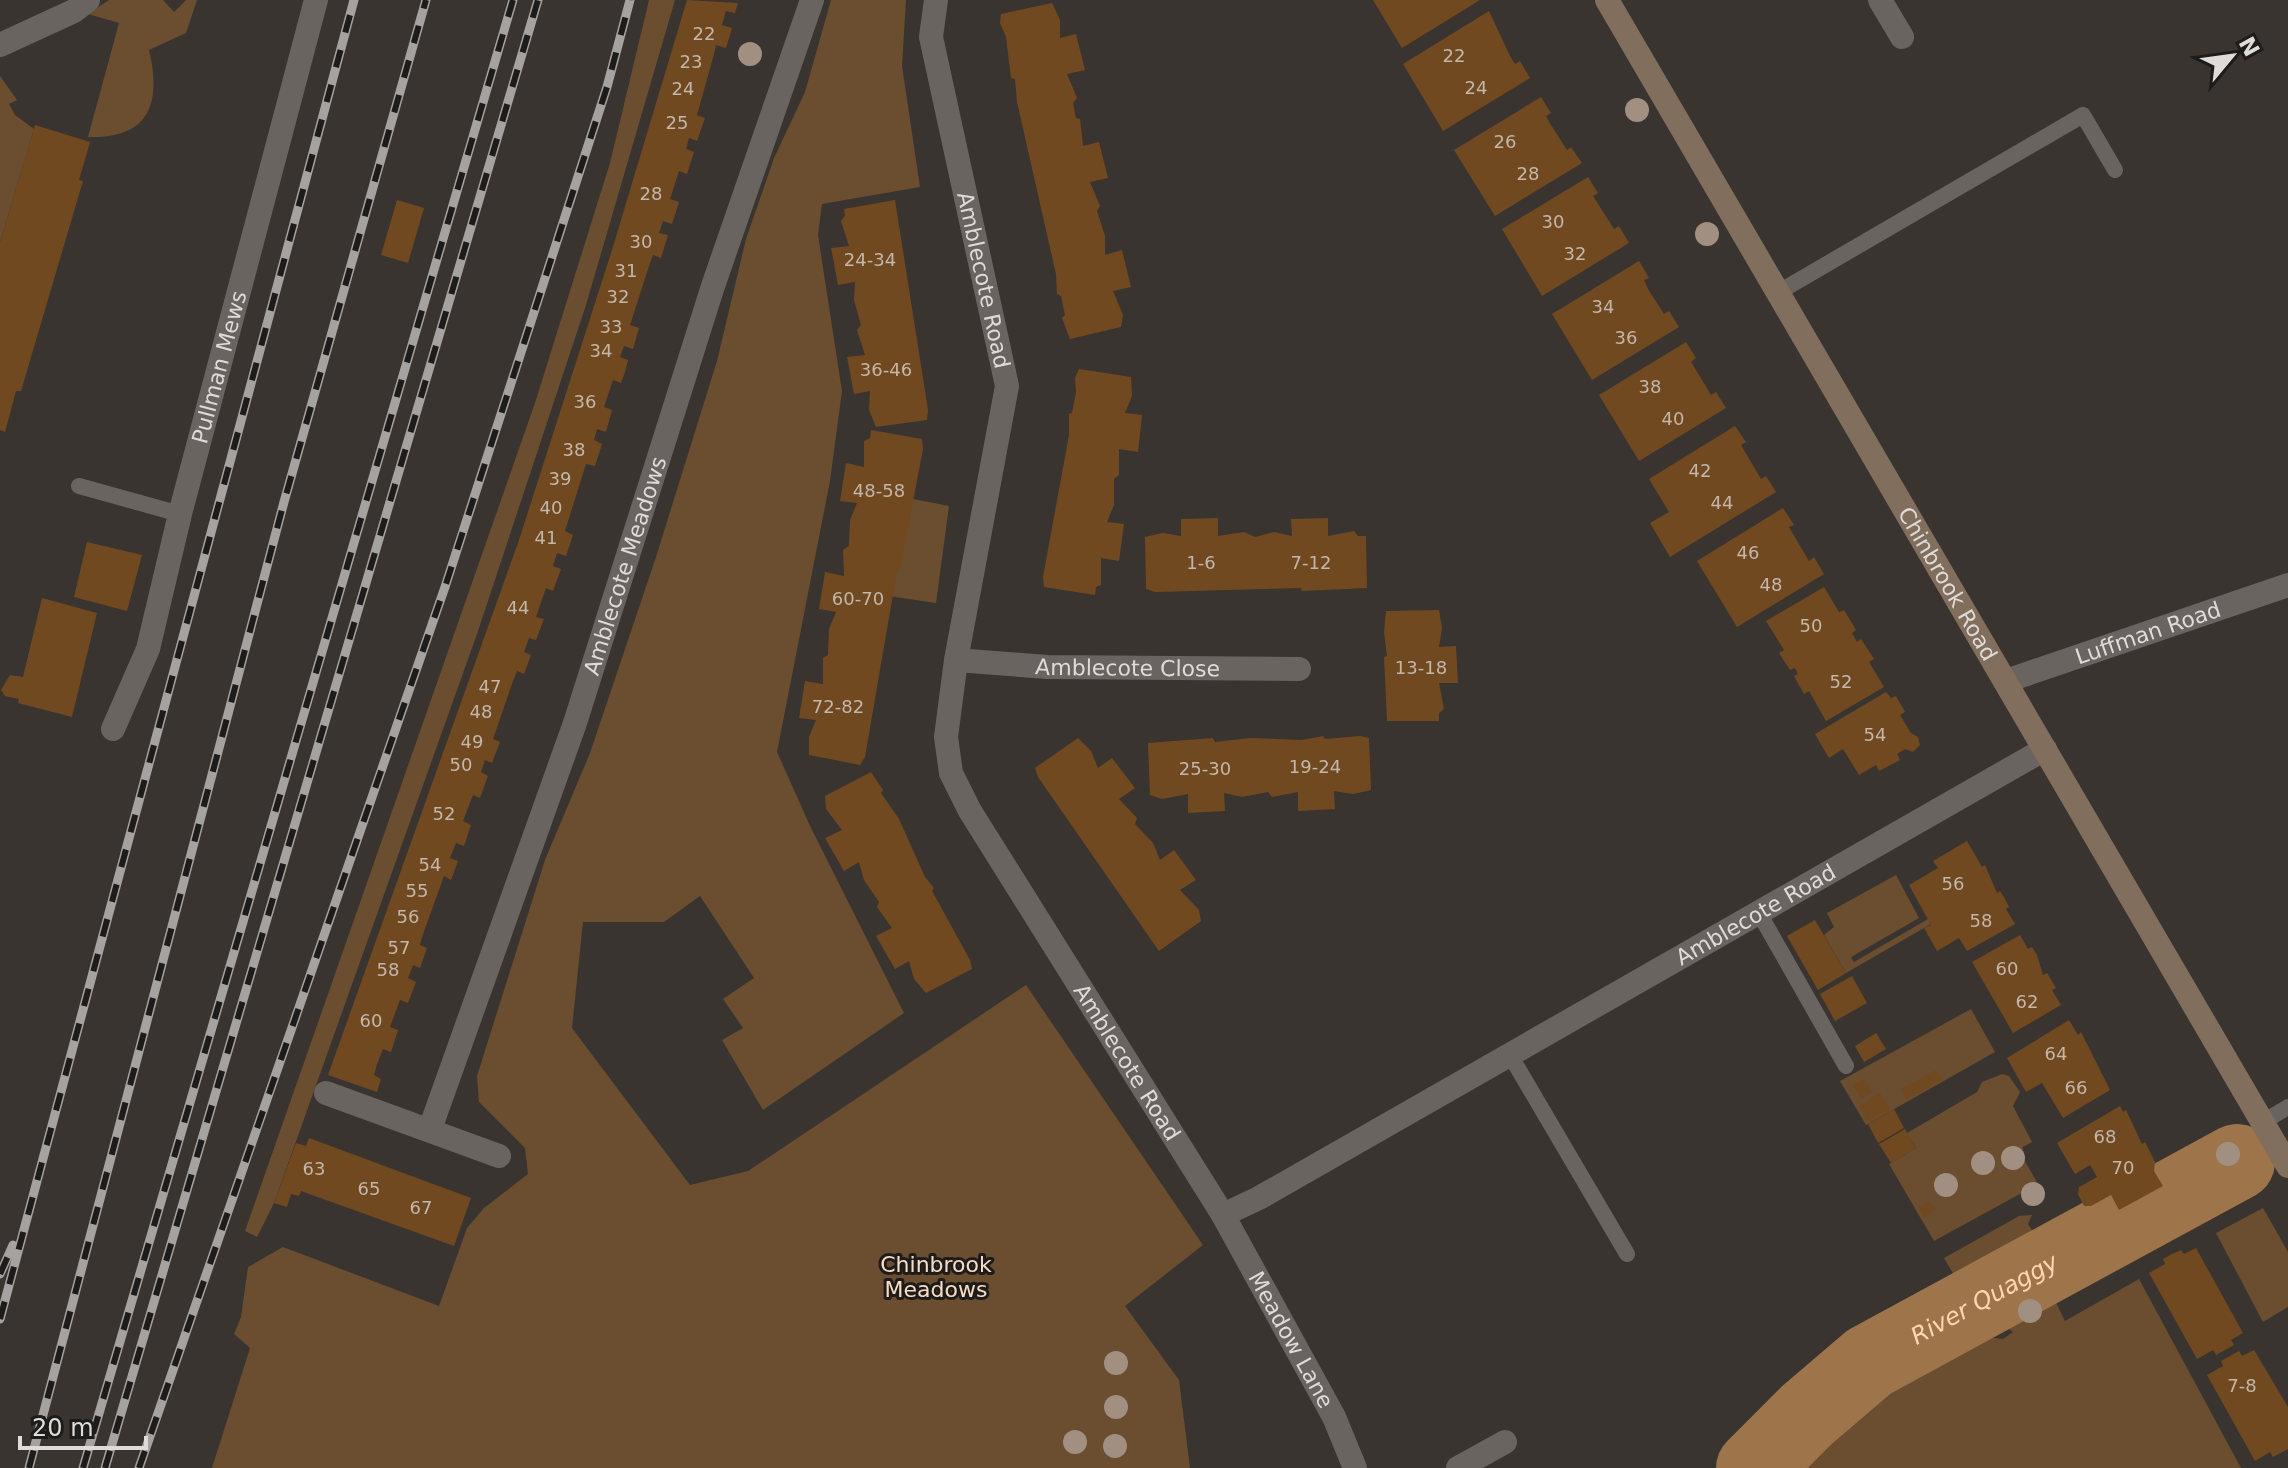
<svg xmlns="http://www.w3.org/2000/svg" width="2288" height="1468" viewBox="0 0 2288 1468" font-family="'DejaVu Sans',sans-serif">
	<style>
		.green { fill: #6b4d30 }
		.lines { fill: none; stroke-linecap: round; stroke-linejoin: round }
		.river { stroke: #9e744b; stroke-width: 76 }
		.building { fill: #714920 }
		.lane { stroke: #6a6460; stroke-width: 16 }
		.street { stroke: #6a6460; stroke-width: 24 }
		.secondary { stroke: #826e5d; stroke-width: 24 }
		.rail-casing { stroke: #a6a29f; stroke-width: 9 }
		.rail { stroke: #1e1c1a; stroke-width: 6; stroke-dasharray: 18; stroke-linecap: butt }
		.tree { fill: #a19081 }
		.labels { text-anchor: middle; dominant-baseline: central; stroke-width: 6; stroke-linejoin: round; paint-order: stroke }
		.number-label { font-size: 18px; fill: #c3b6aa }
		.street-label { font-size: 22px; fill: #dedbd8; stroke: #1e1c1a }
		.park-label { font-size: 22px; fill: #f6dcc4; stroke: #1e1c1a }
		.water-label { font-size: 24px; font-style: italic; fill: #fdd6b2; stroke: #1e1c1a }
	</style>
	<rect width="100%" height="100%" fill="#393430"/>
	<g class="green">
		<path d="M 109,0 L 163,0 L 174,12 L 186,0 L 197,0 L 186,33 L 149,50 C 162,104 149,139 88,137 L 119,23 L 88,14 Z"/>
		<polygon points="649,0 675,0 586,305 477,634 274,1203 257,1237 245,1231 535,403 610,163"/>
		<polygon points="831,0 906,0 902,66 920,187 822,204 818,235 842,391 830,481 777,752 811,828 904,1013 763,1110 722,1040 743,1028 723,999 754,978 700,896 664,922 583,922 572,1028 690,1185 748,1171 1026,985 1203,1245 1125,1306 1179,1380 1190,1468 212,1468 250,1348 234,1334 241,1317 248,1267 283,1247 439,1306 467,1228 484,1208 528,1174 525,1148 479,1102 477,1076 545,860 590,753 656,557 717,361 746,239 774,158 805,92"/>
		<polygon points="0,76 17,100 9,104 15,115 34,129 0,242"/>
		<polygon points="908,498 949,506 936,603 888,596"/>
		<polygon points="1896,875 1919,918 1851,957 1854,962 1928,919 1931,924 1846,973 1824,935 1834,927 1827,913"/>
		<polygon points="1971,1009 1995,1052 1866,1125 1840,1081"/>
		<polygon points="2002,1074 2009,1076 2020,1092 2013,1106 2032,1142 2023,1147 2022,1156 2038,1184 1934,1241 1889,1164 1916,1148 1907,1133 1977,1092 1982,1082"/>
		<polygon points="2263,1208 2288,1252 2288,1307 2263,1322 2216,1233"/>
		<polygon points="2096,1211 2101,1220 1965,1294 1944,1258 2019,1216 2032,1215 2028,1224 2035,1235 2041,1237 2079,1214"/>
		<path d="M 2139,1279 L 2241,1468 L 1720,1468 L 1844,1374 L 1857,1378 L 1873,1368 L 1890,1371 L 1905,1385 L 1957,1356 C 1963,1335 1985,1336 2003,1339 L 2013,1332 L 2005,1326 L 2000,1305 C 2010,1290 2028,1281 2046,1282 L 2065,1321 Z"/>
	</g>
	<g class="lines">
		<path class="river" id="s1" d="M 1754,1468 L 1807,1415 L 1869,1362 L 2237,1162"/>
	</g>
	<g class="building">
		<polygon points="687,0 738,3 735,13 726,11 722,25 732,28 726,48 716,45 714,54 697,115 705,118 697,141 689,138 686,149 694,152 687,174 679,171 670,199 679,202 672,224 663,221 659,233 668,235 661,258 653,255 650,263 630,325 639,328 633,349 624,346 620,357 628,360 625,372 621,383 613,380 604,407 612,410 606,432 597,429 594,440 602,444 595,466 586,464 565,531 573,535 566,556 557,553 553,566 561,569 553,591 546,588 536,617 544,619 536,640 529,638 524,652 531,655 524,674 517,671 513,681 493,739 500,742 492,763 485,760 481,772 488,776 480,798 473,795 463,821 471,825 464,846 456,843 450,858 458,861 451,880 444,876 422,937 420,945 427,948 420,968 413,965 408,978 416,982 408,1003 400,1000 390,1027 398,1030 391,1052 383,1049 377,1064 374,1075 381,1079 377,1092 328,1075 519,540 612,250"/>
		<polygon points="1373,0 1480,0 1402,48"/>
		<polygon points="1052,3 1060,20 1060,38 1076,34 1085,70 1067,74 1077,98 1073,103 1076,118 1080,119 1083,146 1099,142 1108,178 1090,182 1100,206 1097,211 1105,236 1105,255 1122,250 1131,287 1113,291 1123,315 1121,327 1070,339 1062,318 1065,315 1061,296 1057,294 1056,274 1017,102 1015,79 1011,78 1006,37 1000,23 1001,14"/>
		<polygon points="1489,11 1510,56 1515,64 1520,61 1530,78 1443,131 1403,64"/>
		<polygon points="1541,97 1551,113 1546,116 1551,125 1567,150 1571,147 1582,163 1495,216 1454,150"/>
		<polygon points="35,125 90,142 79,180 83,181 21,391 16,391 5,432 0,430 0,242"/>
		<polygon points="1588,177 1598,193 1593,196 1614,229 1619,226 1629,243 1542,296 1502,229"/>
		<polygon points="397,200 424,208 408,263 381,255"/>
		<polygon points="895,200 928,410 927,420 876,427 869,410 870,391 854,394 847,357 865,355 857,330 861,325 854,300 855,282 838,285 831,248 849,246 841,221 845,216 844,209"/>
		<polygon points="1639,261 1649,278 1644,280 1648,289 1664,314 1669,311 1679,327 1592,380 1552,314"/>
		<polygon points="1686,342 1696,358 1691,362 1696,370 1711,395 1716,392 1726,408 1639,461 1599,395"/>
		<polygon points="1079,369 1131,377 1132,396 1125,413 1142,415 1138,452 1119,449 1119,475 1114,479 1114,505 1107,522 1124,524 1119,561 1101,558 1101,585 1096,587 1095,595 1044,587 1043,577 1069,435 1069,414 1072,413 1076,392 1075,378"/>
		<polygon points="1735,426 1746,442 1741,445 1761,479 1766,476 1776,492 1670,557 1650,523 1669,512 1649,479"/>
		<polygon points="871,430 922,439 923,449 900,570 897,571 865,757 860,765 809,755 809,737 816,720 799,718 805,681 823,684 823,658 828,655 829,629 836,612 819,609 825,572 844,576 843,550 849,546 850,520 857,503 840,501 846,463 864,467 864,441 870,438"/>
		<polygon points="1783,508 1794,525 1789,527 1809,561 1814,557 1824,574 1737,627 1697,561"/>
		<polygon points="1218,518 1218,536 1244,532 1255,537 1274,532 1292,536 1291,519 1328,518 1328,536 1354,531 1358,536 1366,536 1367,588 1302,591 1301,588 1155,592 1146,589 1145,537 1163,533 1181,536 1181,519"/>
		<polygon points="87,542 142,555 127,611 74,597"/>
		<polygon points="1824,587 1839,612 1844,610 1856,630 1852,633 1857,642 1861,639 1874,659 1869,662 1884,687 1826,721 1809,691 1804,694 1794,676 1798,674 1795,668 1790,670 1779,653 1784,650 1766,621"/>
		<polygon points="42,598 97,613 72,717 18,703 19,699 5,696 1,690 10,675 23,677"/>
		<polygon points="1439,610 1442,628 1439,647 1456,646 1458,683 1439,683 1444,709 1439,713 1439,721 1387,721 1384,657 1387,656 1384,632 1386,611"/>
		<polygon points="1886,692 1891,698 1896,696 1905,712 1900,715 1911,733 1918,737 1920,745 1913,752 1905,749 1897,754 1900,760 1879,771 1876,765 1859,775 1843,749 1829,758 1815,734"/>
		<polygon points="1323,736 1325,739 1360,736 1369,738 1371,790 1353,794 1334,791 1335,809 1298,811 1298,792 1272,797 1268,792 1242,797 1224,793 1225,811 1188,813 1188,794 1162,799 1150,795 1148,743 1213,738 1215,742 1250,738 1302,740"/>
		<polygon points="1078,738 1091,751 1098,768 1112,758 1135,788 1119,799 1137,818 1135,824 1153,843 1160,860 1174,850 1196,880 1180,890 1199,910 1201,921 1159,951 1038,777 1035,768"/>
		<polygon points="871,772 883,790 881,793 899,819 925,877 934,888 932,891 970,960 972,969 926,993 914,979 909,961 895,969 876,936 892,928 877,907 879,902 864,880 859,862 844,871 825,838 842,830 826,809 825,796"/>
		<polygon points="1967,841 1982,867 1985,865 1997,893 2000,891 2005,899 2009,907 2006,909 2015,924 1967,951 1959,938 1937,951 1924,928 1931,925 1909,885 1938,868 1933,861"/>
		<polygon points="1815,920 1846,973 1818,990 1787,936"/>
		<polygon points="2020,935 2028,949 2032,947 2037,955 2043,975 2047,973 2056,988 2052,990 2061,1005 2013,1033 1972,962"/>
		<polygon points="1852,976 1867,1003 1835,1021 1820,994"/>
		<polygon points="2069,1020 2078,1035 2081,1032 2110,1090 2063,1118 2042,1083 2026,1092 2007,1058"/>
		<polygon points="1876,1033 1886,1049 1864,1062 1855,1046"/>
		<polygon points="1936,1070 1942,1080 1906,1100 1901,1089"/>
		<polygon points="1864,1079 1872,1092 1861,1099 1853,1085"/>
		<polygon points="1880,1093 1890,1109 1867,1122 1859,1106"/>
		<polygon points="2120,1106 2123,1112 2126,1110 2142,1144 2145,1142 2155,1162 2154,1171 2163,1186 2119,1210 2111,1195 2091,1206 2084,1206 2078,1194 2079,1187 2097,1177 2090,1165 2075,1174 2057,1143"/>
		<polygon points="1894,1109 1904,1128 1878,1143 1868,1124"/>
		<polygon points="1905,1129 1916,1148 1891,1163 1879,1144"/>
		<polygon points="309,1138 471,1198 454,1246 301,1191 299,1196 291,1194 287,1207 274,1203 296,1143 306,1146"/>
		<polygon points="1930,1201 1936,1210 1924,1218 1918,1208"/>
		<polygon points="2196,1248 2243,1333 2231,1340 2234,1345 2216,1355 2213,1350 2197,1359 2149,1273 2165,1264 2163,1259 2172,1254 2181,1250 2184,1254"/>
		<polygon points="2254,1350 2288,1407 2288,1449 2273,1457 2270,1452 2255,1461 2207,1375 2223,1366 2221,1361 2239,1351 2242,1356"/>
	</g>
	<g class="lines">
		<g class="lane">
			<polyline points="1777,293 2083,115 2115,170"/>
			<polyline points="79,486 180,514"/>
			<polyline points="1759,913 1846,1066"/>
			<polyline points="1510,1055 1627,1254"/>
			<polyline points="2263,1122 2288,1107"/>
		</g>
		<g class="street">
			<path id="s2" d="M 936,0 L 931,37 L 1007,386 L 956,660 L 946,737 L 951,773 L 970,811 L 1223,1215 L 1259,1198 L 2045,749"/>
			<polyline points="1880,0 1902,37"/>
			<polyline points="0,45 74,11 88,0"/>
			<path id="s3" d="M 956,660 L 1047,667 L 1299,669"/>
			<path id="s4" d="M 2006,681 L 2288,585"/>
			<path id="s5" d="M 113,729 L 148,649 L 180,514 L 316,0"/>
			<polyline points="326,1093 499,1156"/>
			<path id="s6" d="M 430,1129 L 575,723 L 713,286 L 812,0"/>
			<path id="s7" d="M 1223,1215 L 1334,1417 L 1355,1468"/>
			<polyline points="1458,1468 1505,1442"/>
		</g>
		<path class="secondary" id="s8" d="M 1607,0 L 2288,1166"/>
		<g class="rail-casing">
			<g id="rail">
				<polyline points="0,1274 13,1245"/>
				<polyline points="0,1319 354,0"/>
				<polyline points="29,1468 284,502 426,0"/>
				<polyline points="83,1468 513,0"/>
				<polyline points="105,1468 538,0"/>
				<polyline points="139,1468 445,587 607,87 630,0"/>
			</g>
		</g>
		<use href="#rail" class="rail"/>
	</g>
	<g class="tree">
		<circle cx="750" cy="54" r="12"/>
		<circle cx="1637" cy="110" r="12"/>
		<circle cx="1707" cy="234" r="12"/>
		<circle cx="2228" cy="1154" r="12"/>
		<circle cx="2013" cy="1158" r="12"/>
		<circle cx="1983" cy="1163" r="12"/>
		<circle cx="1946" cy="1185" r="12"/>
		<circle cx="2033" cy="1194" r="12"/>
		<circle cx="2030" cy="1311" r="12"/>
		<circle cx="1116" cy="1363" r="12"/>
		<circle cx="1116" cy="1407" r="12"/>
		<circle cx="1075" cy="1442" r="12"/>
		<circle cx="1115" cy="1446" r="12"/>
	</g>
	<g class="labels">
		<g class="number-label">
			<text x="704" y="33">22</text>
			<text x="1454" y="55">22</text>
			<text x="691" y="61">23</text>
			<text x="1476" y="87">24</text>
			<text x="683" y="88">24</text>
			<text x="677" y="122">25</text>
			<text x="1505" y="141">26</text>
			<text x="1528" y="173">28</text>
			<text x="651" y="193">28</text>
			<text x="1553" y="221">30</text>
			<text x="641" y="241">30</text>
			<text x="1575" y="253">32</text>
			<text x="870" y="259">24-34</text>
			<text x="626" y="270">31</text>
			<text x="618" y="296">32</text>
			<text x="1603" y="306">34</text>
			<text x="611" y="326">33</text>
			<text x="1626" y="337">36</text>
			<text x="601" y="350">34</text>
			<text x="886" y="369">36-46</text>
			<text x="1650" y="386">38</text>
			<text x="585" y="401">36</text>
			<text x="1673" y="418">40</text>
			<text x="574" y="449">38</text>
			<text x="1700" y="470">42</text>
			<text x="560" y="478">39</text>
			<text x="879" y="490">48-58</text>
			<text x="1722" y="502">44</text>
			<text x="551" y="507">40</text>
			<text x="546" y="537">41</text>
			<text x="1748" y="552">46</text>
			<text x="1201" y="562">1-6</text>
			<text x="1311" y="562">7-12</text>
			<text x="1771" y="584">48</text>
			<text x="858" y="598">60-70</text>
			<text x="518" y="607">44</text>
			<text x="1811" y="625">50</text>
			<text x="1421" y="667">13-18</text>
			<text x="1841" y="681">52</text>
			<text x="490" y="686">47</text>
			<text x="838" y="706">72-82</text>
			<text x="481" y="711">48</text>
			<text x="1875" y="734">54</text>
			<text x="472" y="741">49</text>
			<text x="461" y="764">50</text>
			<text x="1315" y="766">19-24</text>
			<text x="1205" y="768">25-30</text>
			<text x="444" y="813">52</text>
			<text x="430" y="864">54</text>
			<text x="1953" y="883">56</text>
			<text x="417" y="890">55</text>
			<text x="408" y="916">56</text>
			<text x="1981" y="920">58</text>
			<text x="399" y="947">57</text>
			<text x="2007" y="968">60</text>
			<text x="388" y="969">58</text>
			<text x="2027" y="1001">62</text>
			<text x="371" y="1020">60</text>
			<text x="2056" y="1053">64</text>
			<text x="2076" y="1087">66</text>
			<text x="2105" y="1136">68</text>
			<text x="2123" y="1167">70</text>
			<text x="314" y="1168">63</text>
			<text x="369" y="1188">65</text>
			<text x="421" y="1207">67</text>
			<text x="2242" y="1385">7-8</text>
		</g>
		<g class="street-label">
			<text stroke="none"><textPath href="#s2" startOffset="286">Amblecote Road</textPath></text>
			<text stroke="none"><textPath href="#s5" startOffset="378">Pullman Mews</textPath></text>
			<text stroke="none"><textPath href="#s6" startOffset="596">Amblecote Meadows</textPath></text>
			<text stroke="none"><textPath href="#s8" startOffset="676">Chinbrook Road</textPath></text>
			<text stroke="none"><textPath href="#s4" startOffset="150">Luffman Road</textPath></text>
			<text stroke="none"><textPath href="#s3" startOffset="172">Amblecote Close</textPath></text>
			<text stroke="none"><textPath href="#s2" startOffset="1918">Amblecote Road</textPath></text>
			<text stroke="none"><textPath href="#s2" startOffset="1126">Amblecote Road</textPath></text>
			<text stroke="none"><textPath href="#s7" startOffset="142">Meadow Lane</textPath></text>
		</g>
		<g class="park-label">
			<text x="936" y="1264">Chinbrook<tspan x="936" dy="25">Meadows</tspan></text>
		</g>
		<g class="water-label">
			<text stroke="none"><textPath href="#s1" startOffset="288">River Quaggy</textPath></text>
		</g>
	</g>
	<g transform="translate(2232 56) rotate(61)" stroke="#1e1c1a" stroke-width="6" paint-order="stroke">
	<path d="M0-6L14 30L0 20L-14 30Z" fill="#dedbd8"/>
	<text y="-12" font-size="22" font-weight="bold" text-anchor="middle" fill="#dedbd8">N</text>
	</g>
	<path d="M20 1436v12h126v-12" fill="none" stroke="#dedbd8" stroke-width="4"/>
	<text x="32" y="1436" font-size="24" fill="#dedbd8" stroke="#1e1c1a" stroke-width="6" paint-order="stroke">20 m</text>
</svg>
